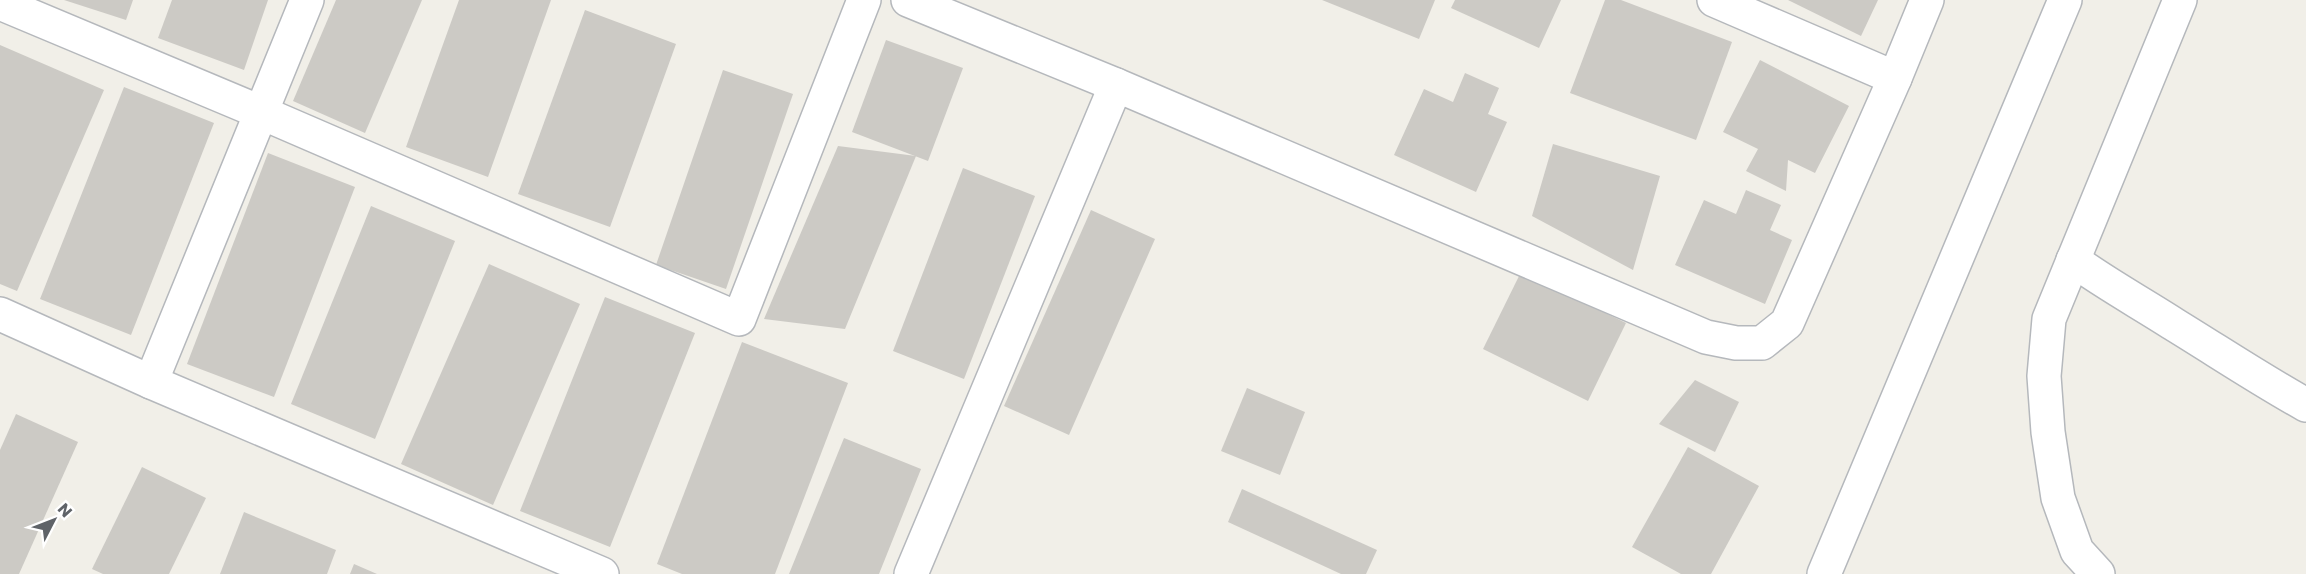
<svg xmlns="http://www.w3.org/2000/svg" width="2306" height="574" viewBox="0 0 2306 574" font-family="Poppins,sans-serif">
	<style>
		.building { fill: #cccac5 }
		.lines { fill: none; stroke-linecap: round; stroke-linejoin: round }
		.minor-casing { stroke: #b5b8bc; stroke-width: 36 }
		.minor { stroke: #fff; stroke-width: 33 }
	</style>
	<rect width="100%" height="100%" fill="#f1efe8"/>
	<g class="building">
		<polygon points="64,0 133,0 126,20"/>
		<polygon points="172,0 268,0 244,70 158,38"/>
		<polygon points="336,0 422,0 365,133 293,101"/>
		<polygon points="459,0 551,0 488,177 406,147"/>
		<polygon points="1322,0 1435,0 1419,39"/>
		<polygon points="1455,0 1561,0 1539,48 1451,8"/>
		<polygon points="1605,0 1621,0 1732,42 1696,140 1570,93"/>
		<polygon points="1788,0 1878,0 1861,36"/>
		<polygon points="585,10 676,44 610,227 518,194"/>
		<polygon points="886,40 963,68 928,161 852,132"/>
		<polygon points="0,45 104,90 17,291 0,284"/>
		<polygon points="1760,60 1849,106 1815,173 1788,160 1786,191 1746,171 1758,149 1723,132"/>
		<polygon points="723,70 793,94 726,289 656,265"/>
		<polygon points="1465,73 1499,88 1488,114 1507,122 1476,192 1394,155 1424,89 1453,102"/>
		<polygon points="124,87 214,123 131,335 40,299"/>
		<polygon points="1553,144 1660,176 1633,270 1532,216"/>
		<polygon points="838,146 916,156 845,329 764,319"/>
		<polygon points="268,153 355,187 274,397 187,364"/>
		<polygon points="963,168 1035,196 964,379 893,351"/>
		<polygon points="1746,190 1781,205 1770,230 1792,240 1765,304 1675,265 1704,200 1736,214"/>
		<polygon points="371,206 455,241 375,439 291,404"/>
		<polygon points="1091,210 1155,239 1069,435 1004,406"/>
		<polygon points="489,264 580,304 493,505 401,464"/>
		<polygon points="1521,272 1626,323 1588,401 1483,349"/>
		<polygon points="605,297 695,333 610,547 520,511"/>
		<polygon points="742,342 848,383 775,574 682,574 657,564"/>
		<polygon points="1695,380 1739,402 1715,452 1659,424"/>
		<polygon points="1247,388 1305,412 1280,475 1221,451"/>
		<polygon points="16,414 78,442 19,574 0,574 0,450"/>
		<polygon points="844,438 921,469 879,574 789,574"/>
		<polygon points="1688,447 1759,486 1711,574 1681,574 1632,547"/>
		<polygon points="142,467 206,498 169,574 103,574 92,569"/>
		<polygon points="1242,489 1377,550 1366,574 1341,574 1228,522"/>
		<polygon points="244,512 336,550 327,574 220,574"/>
		<polygon points="354,564 377,574 350,574"/>
	</g>
	<g class="lines">
		<g class="minor-casing">
			<g id="minor">
				<polyline points="908,0 1116,85 1706,337 1736,343 1762,343 1787,323 1895,78 1927,0"/>
				<polyline points="1714,0 1895,78"/>
				<polyline points="0,3 260,112 739,319 864,0"/>
				<path d="M 2073,260 C 2106,284 2141,303 2175,325 C 2219,352 2261,380 2306,405"/>
				<polyline points="0,314 151,382 602,574"/>
				<polyline points="151,382 307,0"/>
				<polyline points="911,574 1116,85"/>
				<polyline points="1824,574 2065,0"/>
				<polyline points="2098,574 2077,551 2058,498 2048,432 2044,376 2049,319 2180,0"/>
			</g>
		</g>
		<use href="#minor" class="minor"/>
	</g>
	<g transform="translate(54 520) rotate(48)" stroke="#ffffff" stroke-width="4.5" paint-order="stroke">
	<path d="M0-4.5L10 22L0 15L-10 22Z" fill="#5f6368"/>
	<text y="-9" font-size="16" font-weight="bold" text-anchor="middle" fill="#5f6368">N</text>
	</g>
</svg>
